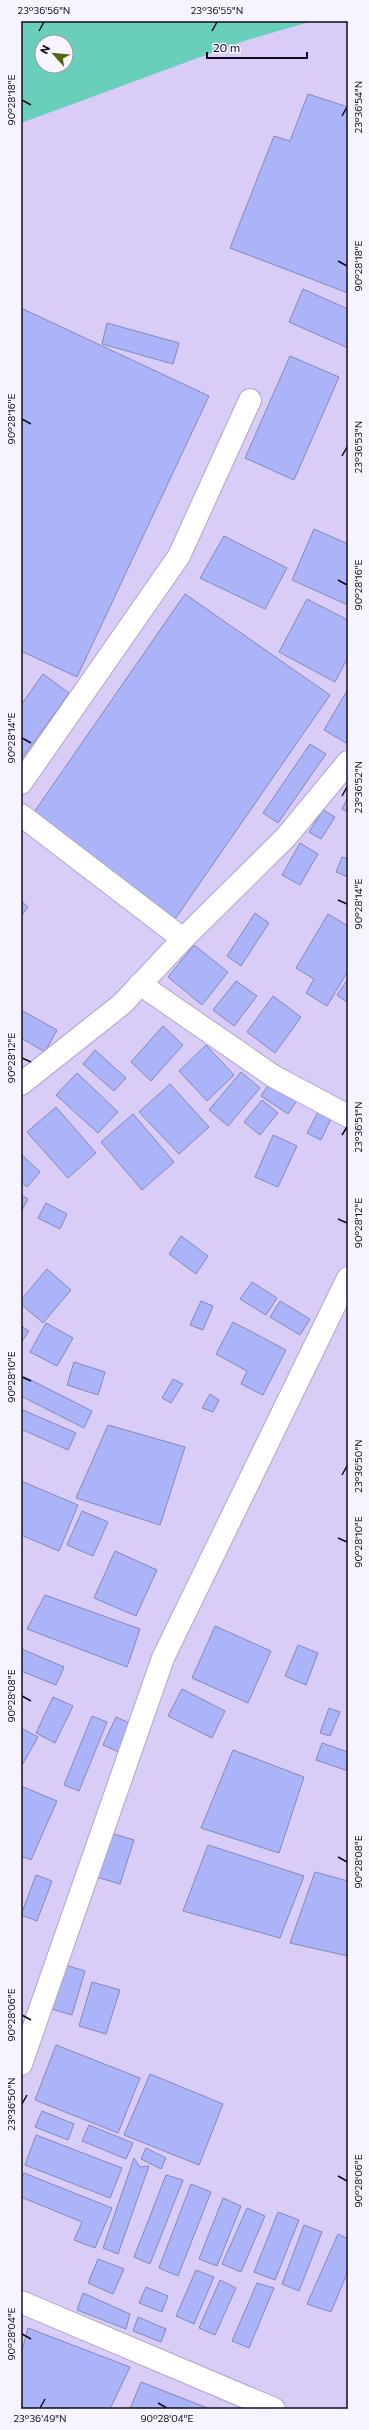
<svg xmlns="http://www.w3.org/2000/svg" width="369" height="2430" viewBox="0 0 369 2430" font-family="Commissioner,sans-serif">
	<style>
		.water { fill: #69ceba; fill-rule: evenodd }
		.building { fill: #abb3f9; stroke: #8389b9 }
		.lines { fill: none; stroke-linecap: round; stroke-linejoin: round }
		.minor-casing { stroke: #b1a2d4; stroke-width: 24 }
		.minor { stroke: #fff; stroke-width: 22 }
		.ticks { fill: none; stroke: #110b1d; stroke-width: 1.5 }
		.neatline { fill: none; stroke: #110b1d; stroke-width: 1.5 }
		.ticks-label { font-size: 10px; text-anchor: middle; fill: #110b1d }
	</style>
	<rect width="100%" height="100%" fill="#d9cdf7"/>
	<path class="water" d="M 21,21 L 313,21 L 244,41 L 21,123 ZM 42,42 L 66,42 L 66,66 L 42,66 Z"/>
	<g class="building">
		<polygon points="308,94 348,107 348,293 230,248 274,136 290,141"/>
		<polygon points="303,289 348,309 348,348 289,322"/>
		<polygon points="21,308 209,396 77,677 21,651"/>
		<polygon points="107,323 179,343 173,364 102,344"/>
		<polygon points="290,356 339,377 294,480 245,458"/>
		<polygon points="314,529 348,544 348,605 292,580"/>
		<polygon points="224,536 287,568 265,609 200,578"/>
		<polygon points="185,594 330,695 175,919 30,818"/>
		<polygon points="307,599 348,620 348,657 335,682 279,652"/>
		<polygon points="43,674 69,693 21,760 21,705"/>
		<polygon points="348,689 348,744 324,730"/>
		<polygon points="310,744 326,754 278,823 263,813"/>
		<polygon points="348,797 348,812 342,809"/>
		<polygon points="323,810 335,817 321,839 309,832"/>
		<polygon points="300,843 318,854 300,885 282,875"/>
		<polygon points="342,857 348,859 348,877 336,872"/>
		<polygon points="21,901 28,907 21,916"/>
		<polygon points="255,913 269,923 241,966 227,956"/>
		<polygon points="328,914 348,926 348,971 327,1006 306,993 314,979 296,968"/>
		<polygon points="194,945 228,972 202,1005 168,977"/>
		<polygon points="348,979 348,1003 337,995"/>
		<polygon points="236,981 257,996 234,1026 213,1010"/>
		<polygon points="273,996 301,1017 275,1053 247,1032"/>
		<polygon points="21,1010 57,1030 45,1052 21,1038"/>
		<polygon points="163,1026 183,1045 151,1081 131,1062"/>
		<polygon points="206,1045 234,1075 207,1101 179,1071"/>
		<polygon points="95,1050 126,1078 114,1091 83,1064"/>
		<polygon points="241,1072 260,1088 228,1126 209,1110"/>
		<polygon points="77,1073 118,1112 98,1133 56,1095"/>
		<polygon points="271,1081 298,1099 288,1114 261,1096"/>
		<polygon points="170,1084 209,1127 179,1154 139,1112"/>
		<polygon points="262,1100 278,1113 260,1135 244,1122"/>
		<polygon points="56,1107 96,1153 68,1178 27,1132"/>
		<polygon points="318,1112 331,1119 321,1140 307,1133"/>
		<polygon points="133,1114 174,1162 142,1190 101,1142"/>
		<polygon points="273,1135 297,1146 278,1187 255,1177"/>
		<polygon points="21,1154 40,1172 27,1187 21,1182"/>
		<polygon points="21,1195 28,1199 21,1212"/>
		<polygon points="46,1203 67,1214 60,1229 38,1218"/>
		<polygon points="181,1236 208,1256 196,1274 169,1254"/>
		<polygon points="47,1269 71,1290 43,1323 21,1304 21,1300"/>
		<polygon points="252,1282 277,1298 266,1315 240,1299"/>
		<polygon points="201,1301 213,1306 203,1330 190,1325"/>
		<polygon points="280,1301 310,1319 300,1335 270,1317"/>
		<polygon points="233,1322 286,1350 263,1395 241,1384 247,1371 216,1354"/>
		<polygon points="46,1323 73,1338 57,1366 30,1352"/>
		<polygon points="21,1326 29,1331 21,1343"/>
		<polygon points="74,1362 105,1372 98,1395 67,1385"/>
		<polygon points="21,1375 92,1411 84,1428 21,1396"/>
		<polygon points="173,1379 183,1384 171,1403 162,1398"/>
		<polygon points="210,1394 219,1400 213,1412 202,1408"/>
		<polygon points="23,1410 76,1433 68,1450 21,1429 21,1416"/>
		<polygon points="108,1425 185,1447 160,1525 76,1498"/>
		<polygon points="21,1481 78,1505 59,1551 21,1535"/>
		<polygon points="82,1511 108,1522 93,1556 67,1545"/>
		<polygon points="115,1551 157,1570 136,1616 94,1598"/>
		<polygon points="45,1595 140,1629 127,1667 27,1629"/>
		<polygon points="215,1626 271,1651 248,1703 192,1678"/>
		<polygon points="298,1645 318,1653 306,1685 285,1676"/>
		<polygon points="22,1649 64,1667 56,1685 21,1671"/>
		<polygon points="182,1689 225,1711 212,1738 168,1716"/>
		<polygon points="53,1697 73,1706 55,1743 36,1733"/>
		<polygon points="329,1708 340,1712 330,1736 320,1733"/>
		<polygon points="92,1716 107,1722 79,1791 64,1785"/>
		<polygon points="116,1717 132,1724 119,1752 103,1745"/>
		<polygon points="21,1728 38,1737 21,1767"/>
		<polygon points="322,1743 348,1752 348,1771 316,1760"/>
		<polygon points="233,1750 304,1777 279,1853 201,1828"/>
		<polygon points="21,1786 57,1801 31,1860 21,1856"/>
		<polygon points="107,1832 134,1840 120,1884 93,1876"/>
		<polygon points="208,1845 304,1876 280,1938 183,1911"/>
		<polygon points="315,1872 348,1881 348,1956 290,1943"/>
		<polygon points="36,1875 52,1881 37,1921 21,1915"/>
		<polygon points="59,1963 85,1971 72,2015 45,2007"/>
		<polygon points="92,1982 120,1990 106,2034 79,2026"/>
		<polygon points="56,2045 140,2078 118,2133 35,2100"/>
		<polygon points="150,2074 223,2104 199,2165 124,2135"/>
		<polygon points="42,2111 74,2124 68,2140 35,2127"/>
		<polygon points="89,2125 133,2143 126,2159 82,2141"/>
		<polygon points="36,2135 122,2168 110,2198 25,2165"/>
		<polygon points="146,2148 166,2158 161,2169 141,2159"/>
		<polygon points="134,2158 140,2167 149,2166 118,2254 103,2248"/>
		<polygon points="24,2173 112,2208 95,2248 74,2240 82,2222 21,2197 21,2179"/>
		<polygon points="166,2175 183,2180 150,2264 134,2257"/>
		<polygon points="191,2184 211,2192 178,2276 159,2268"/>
		<polygon points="223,2198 241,2206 217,2266 199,2259"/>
		<polygon points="247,2208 265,2216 241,2272 222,2264"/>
		<polygon points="278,2212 299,2220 275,2280 254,2272"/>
		<polygon points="304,2225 322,2232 299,2291 282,2284"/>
		<polygon points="338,2234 348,2239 348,2271 331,2312 307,2304"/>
		<polygon points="98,2259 124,2269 113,2294 88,2283"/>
		<polygon points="196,2270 214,2277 194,2324 176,2316"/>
		<polygon points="220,2280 236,2288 215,2335 199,2328"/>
		<polygon points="257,2283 274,2288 249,2348 232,2341"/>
		<polygon points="146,2287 168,2296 162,2312 139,2303"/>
		<polygon points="83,2293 130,2314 126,2329 77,2310"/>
		<polygon points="138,2317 166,2329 161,2342 133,2331"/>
		<polygon points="28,2328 130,2367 110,2409 21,2409 21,2354"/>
		<polygon points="141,2382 210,2409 130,2409"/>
	</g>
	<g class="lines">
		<g class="minor-casing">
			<g id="minor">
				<polyline points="21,783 179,556 250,400"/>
				<polyline points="21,815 183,939"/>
				<polyline points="140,984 273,1076 348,1116"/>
				<polyline points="21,1084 122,1004 183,939 286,837 348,762"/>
				<polyline points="21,2064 163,1658 348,1278"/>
				<polyline points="21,2302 274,2409"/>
			</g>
		</g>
		<use href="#minor" class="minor"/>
	</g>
	<path class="ticks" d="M 39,31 L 44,22M 212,31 L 217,22M 22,100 L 31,105M 342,116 L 347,107M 338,261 L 347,266M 22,419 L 31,424M 342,456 L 347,447M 338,580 L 347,585M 22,738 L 31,743M 342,796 L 347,787M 338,900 L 347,904M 22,1058 L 31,1062M 342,1135 L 347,1127M 338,1219 L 347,1223M 22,1377 L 31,1381M 342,1475 L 347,1466M 338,1538 L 347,1542M 22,1696 L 31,1701M 338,1857 L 347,1862M 22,2015 L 31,2020M 22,2104 L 27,2095M 338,2176 L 347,2181M 22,2334 L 31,2339M 158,2403 L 167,2408M 40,2408 L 45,2399"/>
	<rect width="369" height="2430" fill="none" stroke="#f7f4ff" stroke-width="44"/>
	<g transform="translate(54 54) rotate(297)"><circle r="19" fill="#f7f4ff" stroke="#9b97a5"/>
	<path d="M0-3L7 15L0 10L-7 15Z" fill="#576509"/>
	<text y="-6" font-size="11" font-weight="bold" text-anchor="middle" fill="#110b1d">N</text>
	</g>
	<path d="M207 52v6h100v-6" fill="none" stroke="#110b1d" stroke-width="2"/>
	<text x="213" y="52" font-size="12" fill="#110b1d" stroke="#f7f4ff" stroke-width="3" paint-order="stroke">20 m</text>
	<rect x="22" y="22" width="325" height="2386" class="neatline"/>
	<g class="ticks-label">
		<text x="44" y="14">23°36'56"N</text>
		<text x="217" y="14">23°36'55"N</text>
		<text transform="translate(11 100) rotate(-90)" y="4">90°28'18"E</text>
		<text transform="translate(358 107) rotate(-90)" y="4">23°36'54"N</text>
		<text transform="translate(358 266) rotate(-90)" y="4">90°28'18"E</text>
		<text transform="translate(11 419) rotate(-90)" y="4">90°28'16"E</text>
		<text transform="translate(358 447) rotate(-90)" y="4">23°36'53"N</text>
		<text transform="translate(358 585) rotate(-90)" y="4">90°28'16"E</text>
		<text transform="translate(11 738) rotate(-90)" y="4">90°28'14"E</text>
		<text transform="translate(358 787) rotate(-90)" y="4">23°36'52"N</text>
		<text transform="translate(358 904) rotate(-90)" y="4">90°28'14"E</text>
		<text transform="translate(11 1058) rotate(-90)" y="4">90°28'12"E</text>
		<text transform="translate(358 1127) rotate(-90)" y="4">23°36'51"N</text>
		<text transform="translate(358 1223) rotate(-90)" y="4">90°28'12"E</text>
		<text transform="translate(11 1377) rotate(-90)" y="4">90°28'10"E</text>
		<text transform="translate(358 1466) rotate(-90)" y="4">23°36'50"N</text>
		<text transform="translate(358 1542) rotate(-90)" y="4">90°28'10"E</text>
		<text transform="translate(11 1696) rotate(-90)" y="4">90°28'08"E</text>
		<text transform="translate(358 1862) rotate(-90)" y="4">90°28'08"E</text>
		<text transform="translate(11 2015) rotate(-90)" y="4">90°28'06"E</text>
		<text transform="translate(11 2104) rotate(-90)" y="4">23°36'50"N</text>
		<text transform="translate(358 2181) rotate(-90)" y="4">90°28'06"E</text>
		<text transform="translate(11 2334) rotate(-90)" y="4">90°28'04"E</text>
		<text x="40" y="2422">23°36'49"N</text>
		<text x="167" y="2422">90°28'04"E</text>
	</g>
</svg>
